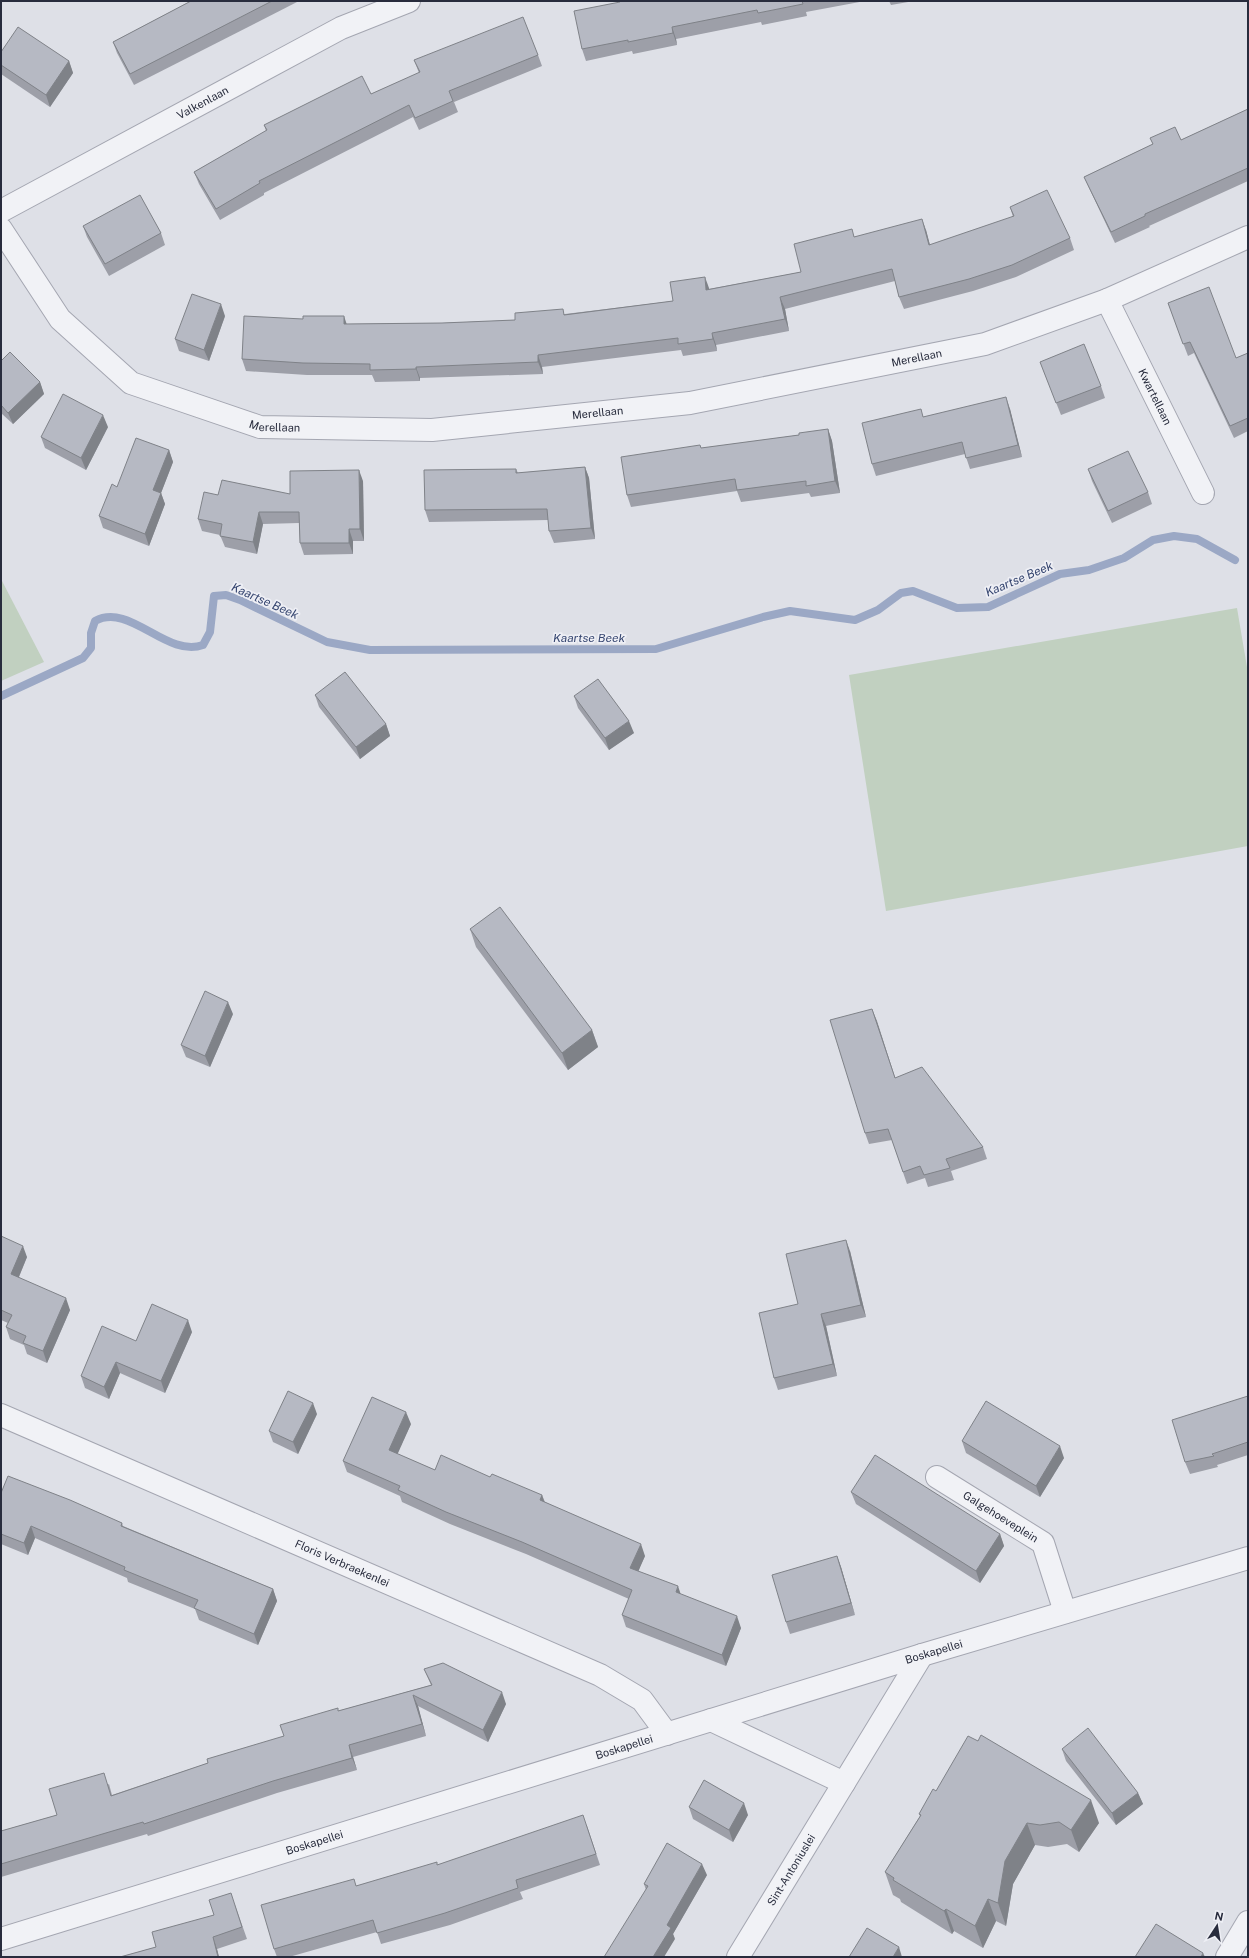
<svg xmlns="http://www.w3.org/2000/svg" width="1249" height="1958" viewBox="0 0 1249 1958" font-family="'Public Sans',sans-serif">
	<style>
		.green { fill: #c1d0c0 }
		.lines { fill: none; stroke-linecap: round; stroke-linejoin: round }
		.stream { stroke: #9ba8c5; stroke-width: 8 }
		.minor-casing { stroke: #a4a6b1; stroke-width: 24 }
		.minor { stroke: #f1f2f6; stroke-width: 22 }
		.wall { fill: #9d9fa8 }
		.shaded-wall { fill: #7f8288 }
		.building { fill: #b6b9c3; stroke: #7f8288 }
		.labels { text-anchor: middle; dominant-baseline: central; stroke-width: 3.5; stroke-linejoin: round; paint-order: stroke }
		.street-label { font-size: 11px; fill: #282c3d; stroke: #eeeff5 }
		.water-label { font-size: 12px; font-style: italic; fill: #35456f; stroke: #eeeff5 }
	</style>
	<rect width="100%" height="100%" fill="#dee0e7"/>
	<g class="green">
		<polygon points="1,579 44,662 1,681"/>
		<polygon points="1237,608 1248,673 1248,846 886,911 849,675"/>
	</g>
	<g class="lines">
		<path class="stream" d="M 1,696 L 83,658 L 91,648 L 91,633 L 95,621 C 130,602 166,658 203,645 L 210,632 L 214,596 L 226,595 L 240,600 L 327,642 L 370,650 L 656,649 L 763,617 L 790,611 L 855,620 L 878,610 L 901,593 L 913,591 L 957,608 L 988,607 L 1060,574 L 1089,570 L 1124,558 L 1153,540 L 1174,536 L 1197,539 L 1235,560"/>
		<g class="minor-casing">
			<g id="minor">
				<path id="s1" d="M 1,211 L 341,28 L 409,1"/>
				<path id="s2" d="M 1,229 L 60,319 L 131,383 L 260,427 L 432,430 L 690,403 L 985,344 L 1107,300 L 1248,237"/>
				<path id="s3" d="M 1107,300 L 1203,493"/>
				<path id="s4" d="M 1,1415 L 600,1675 L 642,1700 L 667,1734"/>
				<path id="s5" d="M 937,1477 L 1043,1543 L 1065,1612"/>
				<polyline points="711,1720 844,1783"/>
				<path id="s6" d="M 1,1939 L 922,1655 L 1248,1558"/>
				<path id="s7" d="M 738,1957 L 922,1655"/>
				<polyline points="1227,1957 1248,1922"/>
			</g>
		</g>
		<use href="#minor" class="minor"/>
	</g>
	<g class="wall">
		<polygon points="191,1 299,1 134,85 117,53 113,42"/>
		<polygon points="620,1 865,1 806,12 807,16 762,25 761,22 676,39 677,45 633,54 632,51 586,61 582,49 620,2"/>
		<polygon points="889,1 914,1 891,5"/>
		<polygon points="1,52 69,61 73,73 50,107 1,74"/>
		<polygon points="538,55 542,66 454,102 458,112 419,130 413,117 264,193 264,195 220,220 199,184 194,172 266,131 264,125 371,94 419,73 414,60"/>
		<polygon points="1248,109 1248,181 1149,226 1150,227 1115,243 1089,188 1084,177 1153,144 1150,138 1181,140"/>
		<polygon points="1010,207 1070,238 1074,250 1016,277 973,291 904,309 899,297 895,281 785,309 789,331 716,345 717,351 683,356 681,350 542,367 543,374 420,378 420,381 375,382 372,375 307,375 246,371 242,359 347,324 442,323 515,320 673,301 709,289 801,272 854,237 926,230 930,245 1013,217"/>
		<polygon points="83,226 161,233 165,245 109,276 87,237"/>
		<polygon points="1168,303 1236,358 1248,353 1248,431 1234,438 1194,353 1188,356"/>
		<polygon points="225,316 209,361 179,351 175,339"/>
		<polygon points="1,361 40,382 44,394 13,424 1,413"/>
		<polygon points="1040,362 1101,386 1105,398 1061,415"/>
		<polygon points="1010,409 1022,457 970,469 965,454 876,476 872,464 924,417"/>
		<polygon points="108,427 86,470 45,448 41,437"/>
		<polygon points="828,429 832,441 840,493 811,497 809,493 741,502 737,491 631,507 627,495 702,448 799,435"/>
		<polygon points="169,450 173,462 161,493 165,504 149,546 103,528 99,516 117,487"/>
		<polygon points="585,467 589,478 595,539 554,543 549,531 548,520 429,522 425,510 516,469 518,473"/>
		<polygon points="1088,469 1148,492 1152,504 1112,523 1092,481"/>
		<polygon points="363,481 364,541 353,541 353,554 304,555 300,543 299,523 263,524 257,554 225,547 220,535 202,531 198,519 218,495 290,494"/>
		<polygon points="315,695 386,724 390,736 360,759 319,707"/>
		<polygon points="574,696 634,733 609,750 578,708"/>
		<polygon points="470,929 592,1030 598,1047 568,1070 476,947"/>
		<polygon points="872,1009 895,1078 983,1147 987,1159 951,1171 954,1180 928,1187 925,1178 907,1184 892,1140 869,1144 865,1133"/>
		<polygon points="233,1014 210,1067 186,1057 181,1045"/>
		<polygon points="1,1236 27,1257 19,1277 70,1310 47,1363 27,1354 24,1345 10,1339 6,1327 8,1323 1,1320"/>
		<polygon points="850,1251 866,1317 826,1326 837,1376 778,1390 774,1378 798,1304"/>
		<polygon points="192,1332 165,1393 120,1373 109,1399 85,1388 81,1376 136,1341"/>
		<polygon points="1248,1396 1248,1455 1217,1465 1218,1467 1190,1474 1185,1462"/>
		<polygon points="317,1414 298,1454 273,1442 269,1431"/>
		<polygon points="411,1424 397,1454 435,1470 490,1477 542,1495 545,1502 645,1556 638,1571 741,1628 726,1666 626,1627 622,1615 629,1599 526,1554 450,1524 402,1502 400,1496 347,1472 343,1461"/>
		<polygon points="962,1441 1064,1458 1040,1497 966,1453"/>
		<polygon points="851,1492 1000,1534 1004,1546 980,1583 856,1504"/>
		<polygon points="1,1493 122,1523 123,1526 273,1589 277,1601 258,1645 199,1620 195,1609 128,1582 127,1578 35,1538 28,1555 1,1544"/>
		<polygon points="837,1556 841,1567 855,1615 790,1634 786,1622"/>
		<polygon points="424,1669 506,1704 488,1742 418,1706 426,1736 353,1757 357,1770 277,1793 148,1836 147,1834 1,1877 1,1831 57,1815 109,1784 112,1795 208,1763 284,1736 338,1711 431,1685"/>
		<polygon points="1062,1749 1138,1793 1143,1804 1116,1825 1066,1761"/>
		<polygon points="936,1791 1099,1823 1079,1852 1067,1844 1048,1847 1035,1845 1013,1884 1006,1926 996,1921 983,1948 954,1931 952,1934 901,1902 900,1899 893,1895 885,1872 920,1816 919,1814"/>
		<polygon points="689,1807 748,1815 733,1842 693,1819"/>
		<polygon points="587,1826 600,1865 520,1892 523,1899 450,1925 381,1944 377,1932 289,1957 277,1957 274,1949 356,1886"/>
		<polygon points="707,1875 673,1934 675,1939 646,1890 644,1884"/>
		<polygon points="235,1905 247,1939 217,1949 219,1957 120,1957 156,1947 214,1915"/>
	</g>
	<g class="shaded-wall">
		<polygon points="672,27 676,39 677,45 673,33"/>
		<polygon points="69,61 73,73 50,107 46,95"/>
		<polygon points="922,219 926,230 933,257 929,245"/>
		<polygon points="705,277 709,288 711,301 706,290"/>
		<polygon points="780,297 785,309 789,331 785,319"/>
		<polygon points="221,304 225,316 209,361 204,350"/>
		<polygon points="344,316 348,328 344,324"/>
		<polygon points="712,333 716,345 717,351 713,339"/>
		<polygon points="538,355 542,367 543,374 538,362"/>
		<polygon points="416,367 420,378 420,381 416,369"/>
		<polygon points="40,382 44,394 13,424 8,413"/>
		<polygon points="1006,397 1010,409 1022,457 1018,445"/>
		<polygon points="103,415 108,427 86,470 81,458"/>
		<polygon points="828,429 832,441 840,493 835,481"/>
		<polygon points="169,450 173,462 161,493 165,504 149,546 145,534 153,490"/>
		<polygon points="585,467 589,478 595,539 591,528"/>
		<polygon points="359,470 363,481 364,541 360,529"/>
		<polygon points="259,512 263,524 257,554 253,542"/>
		<polygon points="349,529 353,541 353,554 349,543"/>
		<polygon points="629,721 634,733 609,750 605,738"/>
		<polygon points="386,724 390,736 360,759 356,747"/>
		<polygon points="228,1002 233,1014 210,1067 205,1056"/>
		<polygon points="872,1009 877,1021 899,1090"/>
		<polygon points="592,1030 598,1047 568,1070 562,1053"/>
		<polygon points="846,1240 850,1251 866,1317 861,1305"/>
		<polygon points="23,1246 27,1257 15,1286 11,1274"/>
		<polygon points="66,1298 70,1310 47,1363 43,1351"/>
		<polygon points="821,1314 826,1326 837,1376 833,1364"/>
		<polygon points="188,1320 192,1332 165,1393 161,1381"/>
		<polygon points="116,1362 120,1373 109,1399 104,1387"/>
		<polygon points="313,1403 317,1414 298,1454 293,1442"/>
		<polygon points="406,1412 411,1424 394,1462 389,1450"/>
		<polygon points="1060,1446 1064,1458 1040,1497 1036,1486"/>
		<polygon points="542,1495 546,1507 540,1500"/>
		<polygon points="31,1526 35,1538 28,1555 24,1543"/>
		<polygon points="1000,1534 1004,1546 980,1583 976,1571"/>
		<polygon points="641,1544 645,1556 635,1579 630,1568"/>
		<polygon points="837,1556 841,1567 855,1615 851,1603"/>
		<polygon points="678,1586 682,1598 676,1592"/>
		<polygon points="273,1589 277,1601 258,1645 254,1634"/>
		<polygon points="737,1616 741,1628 726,1666 722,1655"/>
		<polygon points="502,1692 506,1704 488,1742 483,1730"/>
		<polygon points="413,1695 418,1706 426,1736 422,1724"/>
		<polygon points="349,1745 353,1757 357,1770 352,1758"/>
		<polygon points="1138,1793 1143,1804 1116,1825 1112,1813"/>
		<polygon points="1091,1800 1099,1823 1079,1852 1071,1830"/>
		<polygon points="744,1803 748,1815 733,1842 729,1830"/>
		<polygon points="1027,1823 1035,1845 1013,1884 1006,1926 998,1903 1005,1861"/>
		<polygon points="702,1864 707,1875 673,1934 675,1939 664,1957 653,1957 667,1925"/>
		<polygon points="988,1899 996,1921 983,1948 975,1926"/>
		<polygon points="946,1909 954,1931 952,1934 944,1911"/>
		<polygon points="213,1937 217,1949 219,1957 218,1957"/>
		<polygon points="899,1947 902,1957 893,1957"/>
		<polygon points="1203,1953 1205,1957 1201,1957"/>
	</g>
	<g class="building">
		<polygon points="191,1 272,1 130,74 113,42"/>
		<polygon points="620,1 802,1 803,4 758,13 757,10 672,27 673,33 628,42 628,40 582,49 574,11 620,2"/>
		<polygon points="523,17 538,55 449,91 453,101 415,118 409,105 259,181 260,183 216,209 194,172 267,130 264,125 362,76 371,94 420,72 414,60"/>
		<polygon points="18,27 69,61 46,95 1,65 1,52"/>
		<polygon points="1248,109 1248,168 1145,214 1145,216 1111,232 1084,177 1153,144 1150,138 1175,127 1181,140"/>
		<polygon points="1047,190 1070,238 1012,265 969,279 899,297 892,269 780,297 785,319 712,333 713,339 678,344 678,338 538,355 538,362 416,367 416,369 370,370 370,364 303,363 242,359 244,316 303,319 303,316 344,316 344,324 442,323 515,320 515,313 563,309 564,315 673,301 670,282 705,277 706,290 801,272 794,244 852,229 854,237 922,219 929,245 1014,216 1010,207"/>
		<polygon points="140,195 161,233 105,264 83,226"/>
		<polygon points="1209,287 1236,358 1248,353 1248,419 1248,418 1230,426 1190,342 1183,344 1168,303"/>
		<polygon points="192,294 221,304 204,350 175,339"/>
		<polygon points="1084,344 1101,386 1056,403 1040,362"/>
		<polygon points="10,352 40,382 8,413 1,405 1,361"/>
		<polygon points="63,394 103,415 81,458 41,437"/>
		<polygon points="1006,397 1018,445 966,458 962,442 872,464 862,423 921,409 923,417"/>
		<polygon points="828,429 835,481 806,486 806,481 737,490 735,479 627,495 621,457 700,445 701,448 799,435 799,433"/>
		<polygon points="136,438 169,450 153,490 161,493 145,534 99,516 112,484 117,487"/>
		<polygon points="1128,451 1148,492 1108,511 1088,469"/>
		<polygon points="585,467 591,528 549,531 547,509 425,510 424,470 516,469 516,473"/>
		<polygon points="359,470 360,529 349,529 349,543 300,543 299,512 259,512 253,542 220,536 222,524 198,519 204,492 218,495 222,480 290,494 290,471"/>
		<polygon points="345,672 386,724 356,747 315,695"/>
		<polygon points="598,679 629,721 605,738 574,696"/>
		<polygon points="500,907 592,1030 562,1053 470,929"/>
		<polygon points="205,991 228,1002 205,1056 181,1045"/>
		<polygon points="872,1009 895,1078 922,1067 983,1147 946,1159 950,1168 924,1175 920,1166 903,1172 888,1129 865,1133 830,1020"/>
		<polygon points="1,1236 23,1246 11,1274 66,1298 43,1351 23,1343 26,1336 6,1327 12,1315 1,1310"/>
		<polygon points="846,1240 861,1305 821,1314 833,1364 774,1378 759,1313 798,1304 786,1254"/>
		<polygon points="152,1304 188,1320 161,1381 116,1362 104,1387 81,1376 102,1326 136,1341"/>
		<polygon points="288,1391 313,1403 293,1442 269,1431"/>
		<polygon points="1248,1396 1248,1442 1212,1454 1214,1456 1185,1462 1172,1420"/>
		<polygon points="372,1397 406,1412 389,1450 435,1470 441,1455 490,1477 492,1474 542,1495 540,1500 641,1544 630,1568 678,1586 676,1592 737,1616 722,1655 622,1615 632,1590 522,1542 446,1512 398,1490 400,1486 343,1461"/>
		<polygon points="986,1401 1060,1446 1036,1486 962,1441"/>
		<polygon points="875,1455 1000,1534 976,1571 851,1492"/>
		<polygon points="8,1476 70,1500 122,1523 121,1526 273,1589 254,1634 194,1608 198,1600 124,1570 125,1567 31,1526 24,1543 1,1534 1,1493"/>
		<polygon points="837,1556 851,1603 786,1622 772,1575"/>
		<polygon points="443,1663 502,1692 483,1730 413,1695 422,1724 349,1745 352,1758 273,1781 144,1824 143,1822 1,1864 1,1831 57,1815 49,1789 104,1773 111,1796 208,1763 207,1759 284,1736 280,1725 338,1708 338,1711 432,1685 424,1669"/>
		<polygon points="1088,1728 1138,1793 1112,1813 1062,1749"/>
		<polygon points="981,1735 1091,1800 1071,1830 1059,1822 1040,1825 1027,1823 1005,1861 998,1903 988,1899 975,1926 946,1909 944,1911 893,1880 894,1878 885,1872 921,1815 919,1814 933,1789 936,1791 968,1736 978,1741"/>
		<polygon points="704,1780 744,1803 729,1830 689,1807"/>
		<polygon points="583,1815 596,1854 516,1880 518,1888 445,1913 377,1933 373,1920 274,1949 261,1905 354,1879 356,1886 437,1862 437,1865"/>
		<polygon points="667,1843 702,1864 667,1925 671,1928 653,1957 604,1957 648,1886 644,1884"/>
		<polygon points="231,1893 242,1927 213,1937 218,1957 120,1957 156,1947 152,1932 214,1915 209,1900"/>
		<polygon points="1156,1924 1203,1953 1201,1957 1135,1957"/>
		<polygon points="867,1928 899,1947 893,1957 849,1957"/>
	</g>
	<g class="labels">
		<g class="street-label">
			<text stroke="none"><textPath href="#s1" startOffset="229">Valkenlaan</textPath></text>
			<text stroke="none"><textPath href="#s2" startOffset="1002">Merellaan</textPath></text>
			<text stroke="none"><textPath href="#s3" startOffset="108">Kwartellaan</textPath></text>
			<text stroke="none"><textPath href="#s2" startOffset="678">Merellaan</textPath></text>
			<text stroke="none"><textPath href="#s2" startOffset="354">Merellaan</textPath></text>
			<text stroke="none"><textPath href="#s5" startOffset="75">Galgehoeveplein</textPath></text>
			<text stroke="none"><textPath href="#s4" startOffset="372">Floris Verbraekenlei</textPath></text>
			<text stroke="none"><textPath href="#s6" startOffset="976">Boskapellei</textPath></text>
			<text stroke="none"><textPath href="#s6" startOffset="652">Boskapellei</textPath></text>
			<text stroke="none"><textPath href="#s6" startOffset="328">Boskapellei</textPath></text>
			<text stroke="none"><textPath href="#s7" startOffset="102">Sint-Antoniuslei</textPath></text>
		</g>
		<g class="water-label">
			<text transform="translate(1019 579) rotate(-23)">Kaartse Beek</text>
			<text transform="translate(265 601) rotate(24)">Kaartse Beek</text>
			<text x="589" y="638">Kaartse Beek</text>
		</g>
	</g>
	<rect width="1249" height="1958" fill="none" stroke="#282c3d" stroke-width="4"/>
	<g transform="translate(1217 1926) rotate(12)" stroke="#eeeff5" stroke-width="3" paint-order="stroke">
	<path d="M0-3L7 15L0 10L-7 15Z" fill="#282c3d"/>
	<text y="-6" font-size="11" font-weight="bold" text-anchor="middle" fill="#282c3d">N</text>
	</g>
</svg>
